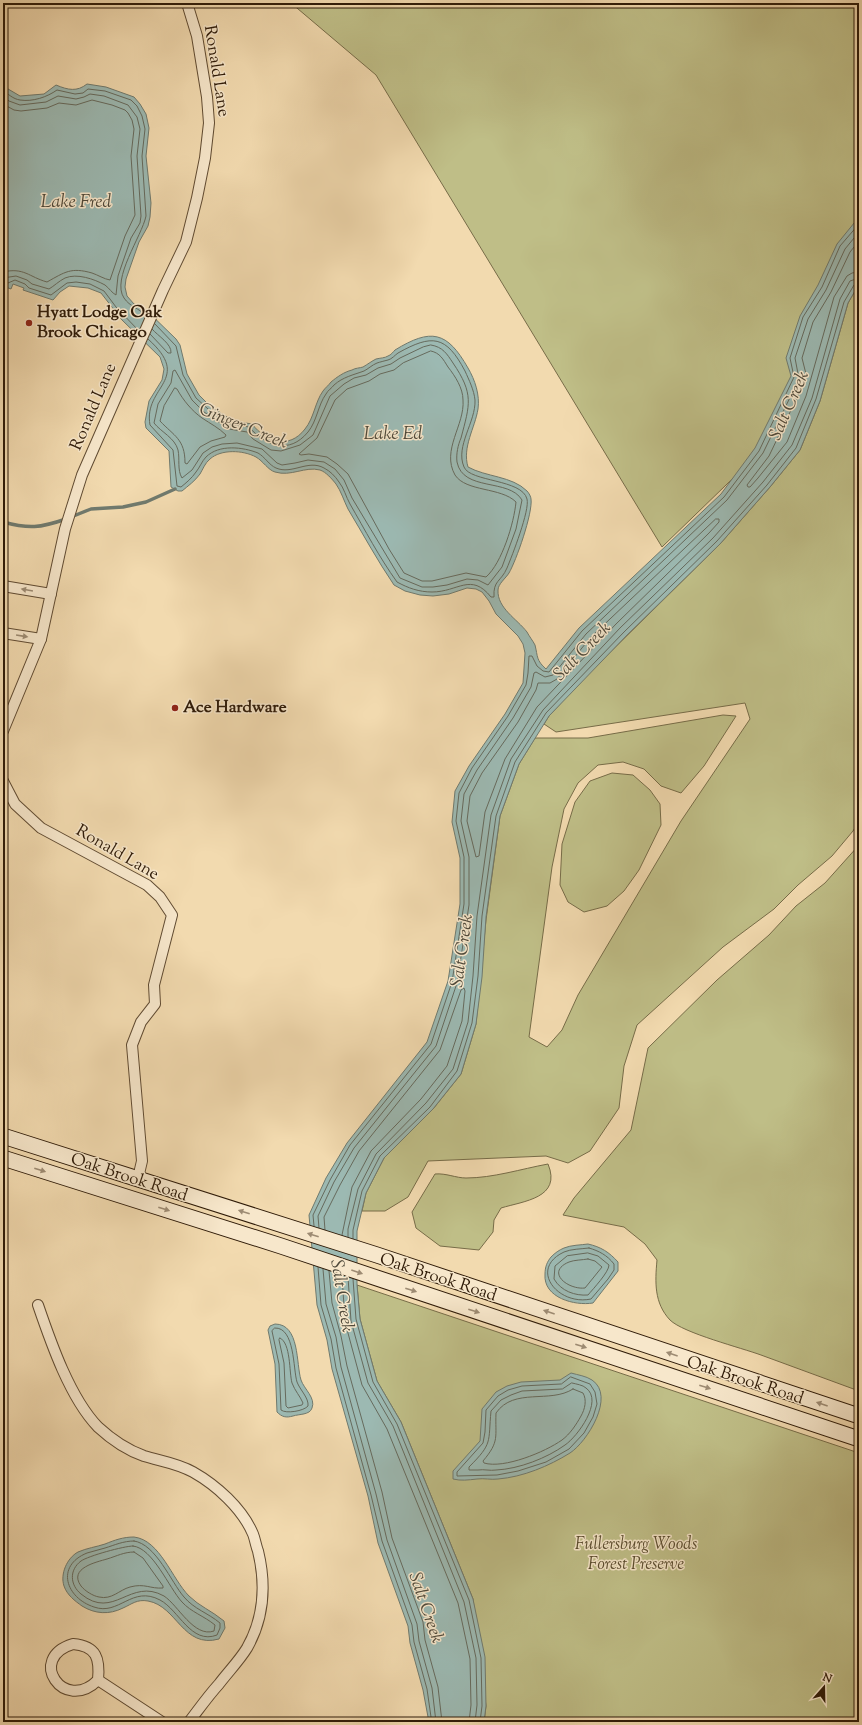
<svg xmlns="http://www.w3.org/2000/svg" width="862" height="1725" viewBox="0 0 862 1725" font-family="'Sorts Mill Goudy',serif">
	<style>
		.green { fill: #bfbe87; stroke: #776c48 }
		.water { fill: #9cb9b2; stroke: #707a6e }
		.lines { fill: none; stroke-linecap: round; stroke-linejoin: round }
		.shore { stroke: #666a5d; stroke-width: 1 }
		.stream { stroke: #707a6e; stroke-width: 3.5 }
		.street-casing { stroke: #604b32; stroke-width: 12 }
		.secondary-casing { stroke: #2f1b08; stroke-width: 17 }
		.street { stroke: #f7e7cb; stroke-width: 10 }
		.secondary { stroke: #f7e7cb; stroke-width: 15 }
		.oneway { fill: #9d8b73 }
		.poi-dot { fill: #8f2418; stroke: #f7e7cb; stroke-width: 1.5 }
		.labels { text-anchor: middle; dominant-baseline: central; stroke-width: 3; stroke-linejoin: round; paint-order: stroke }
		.street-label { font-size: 17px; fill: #2f1b08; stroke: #f7e7cb }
		.poi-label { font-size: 17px; font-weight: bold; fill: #2f1b08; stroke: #f7e7cb; text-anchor: start }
		.park-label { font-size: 17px; font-style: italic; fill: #5a4c2e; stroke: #f7e7cb }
		.water-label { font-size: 18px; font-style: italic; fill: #504a3b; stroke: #f7e7cb }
	</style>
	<rect width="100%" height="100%" fill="#f2daaf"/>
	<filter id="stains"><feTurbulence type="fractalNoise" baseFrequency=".005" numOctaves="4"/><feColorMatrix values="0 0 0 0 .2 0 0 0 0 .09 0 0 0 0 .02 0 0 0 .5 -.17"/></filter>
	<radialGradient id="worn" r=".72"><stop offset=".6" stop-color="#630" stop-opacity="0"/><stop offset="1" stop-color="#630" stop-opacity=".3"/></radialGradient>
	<g class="green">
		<polygon points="291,3 859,3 859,230 792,384 758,454 662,547 376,75"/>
		<polygon points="859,284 859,821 853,831 832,856 798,885 774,909 723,947 637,1025 624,1066 619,1108 590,1151 568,1163 546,1156 428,1161 408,1197 385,1211 362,1211 366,1193 384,1158 433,1109 461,1074 476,1024 486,920 500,816 519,764 535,738 588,738 723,715 736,716 704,766 681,793 661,786 644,769 623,762 598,765 578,783 564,809 552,867 529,1037 547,1047 562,1030 578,995 681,821 750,719 745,703 556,732 544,724 549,716 583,679 720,544 770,487 800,450 820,401 848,303"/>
		<polygon points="612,773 633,775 650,790 660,804 661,825 639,870 624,891 607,906 584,912 568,902 560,885 562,844 575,802 590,781"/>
		<path d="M 859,845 L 859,1391 C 826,1379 794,1367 761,1355 C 742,1348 683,1333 670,1320 C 654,1303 655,1282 657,1260 L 645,1244 L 624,1227 L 563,1215 L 574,1198 L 631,1130 L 648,1048 L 717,980 L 769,935 L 796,906 L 825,883 Z"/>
		<path d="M 548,1164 C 562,1198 524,1201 501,1208 L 494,1220 L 493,1232 L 479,1250 L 440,1246 L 416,1228 L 412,1212 L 435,1174 C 446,1173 456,1178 466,1178 C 493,1178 521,1169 548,1164 Z"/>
		<polygon points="357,1285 859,1453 859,1722 484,1722 486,1706 473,1599 401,1422 377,1381 360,1319"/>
	</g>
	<g class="water">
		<path d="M 87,84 L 106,87 L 134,97 L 140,104 L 146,114 L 149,128 L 146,156 L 151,203 L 150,217 L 148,226 L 139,242 L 126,279 L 125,287 L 127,296 L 134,304 L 143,307 L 176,339 L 180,345 L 187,374 L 199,395 L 210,406 L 233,421 L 252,424 C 266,442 289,450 305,429 C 314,418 315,402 323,391 C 325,388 329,385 331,382 C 337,377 344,372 352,370 C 355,368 360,368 363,367 C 368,364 372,361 376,359 C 380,358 385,358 388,356 C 391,355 393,352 395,350 C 431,328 447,331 468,368 C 475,380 480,395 478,409 C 475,428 462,447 468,467 C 486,477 512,476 527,491 C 529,493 531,497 531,499 C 533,513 516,561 509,573 C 506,578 498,584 498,590 C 497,608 517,619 527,632 C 529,636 533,641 535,645 C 538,657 536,660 546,669 L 579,628 L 721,494 L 755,448 L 791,376 L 786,358 L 800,316 L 818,285 L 837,244 L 859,217 L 859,284 L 848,303 L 820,401 L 800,450 L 770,487 L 720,544 L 627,635 L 549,716 L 519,764 L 500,816 L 486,917 L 482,977 L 476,1024 L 461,1074 L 433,1109 L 384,1158 L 366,1193 L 357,1231 L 357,1285 L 360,1319 L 377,1381 L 401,1422 L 473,1599 L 485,1657 L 486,1706 L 484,1722 L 427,1722 L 428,1717 L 423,1690 L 410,1643 L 408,1626 L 378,1543 L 368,1496 L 332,1369 L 327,1340 L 317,1305 L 309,1215 L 326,1178 L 347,1143 L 427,1042 L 448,981 L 460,904 L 460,858 L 452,822 L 455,791 L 469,766 L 505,714 L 523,683 L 525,653 L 523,644 L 518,636 L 496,614 L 489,601 L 482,592 L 476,589 L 467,588 L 449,594 L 433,596 L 420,595 L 405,591 L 394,585 C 377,560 363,534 348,509 C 344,501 341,491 336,484 C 332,479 326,472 320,470 C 305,466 291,477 275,472 C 268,470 263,461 256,457 C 243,450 221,449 210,459 C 205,463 203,469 200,474 C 195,481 188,486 182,491 L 178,491 L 171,487 L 169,451 L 146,428 L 145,422 L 149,401 L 162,380 L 164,369 L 160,357 L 122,320 L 101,293 L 88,288 L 69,286 L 60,292 L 53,300 L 23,290 L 24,288 L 13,284 L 11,289 L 3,286 L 3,86 L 20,96 L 44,94 L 56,85 C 68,90 77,92 87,84 Z"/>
		<path d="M 588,1244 C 601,1247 609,1252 618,1262 L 618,1271 L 593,1303 C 575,1306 543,1298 545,1274 C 545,1267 547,1262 551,1257 C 555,1253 559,1250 564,1248 C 571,1245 581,1245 588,1244 Z"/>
		<path d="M 275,1324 C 300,1324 296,1364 301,1380 C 304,1389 316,1398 312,1408 C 310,1415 299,1414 293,1416 C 286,1418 282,1417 277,1412 L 275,1364 L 268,1330 L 270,1326 Z"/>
		<path d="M 571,1373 C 578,1375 586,1376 592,1380 C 616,1396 587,1442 570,1453 C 549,1466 523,1477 498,1479 C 491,1480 484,1478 477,1479 C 468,1480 461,1481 453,1479 L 453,1471 L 480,1441 L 482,1409 L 496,1392 L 507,1386 L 521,1382 L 560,1380 Z"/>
		<path d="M 134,1537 C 160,1540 172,1579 189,1596 C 199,1606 212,1611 224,1621 L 225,1628 L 219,1639 C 183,1649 177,1606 148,1601 C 137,1599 132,1604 123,1608 C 109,1615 95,1614 82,1606 C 75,1601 67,1595 64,1586 C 60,1574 67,1558 78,1552 C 87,1548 96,1547 105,1544 C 115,1540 123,1537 134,1537 Z"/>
	</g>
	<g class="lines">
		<g class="shore">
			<path d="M 3,90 C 8,94 13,99 20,100 C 33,102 47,97 57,90 L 75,94 L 83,93 L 88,89 L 105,91 L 131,100 L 137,106 L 142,116 L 145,129 L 142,156 L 146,216 C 142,236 111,279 124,298 C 130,307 139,308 145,315"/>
			<path d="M 3,96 L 9,101 L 20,105 L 46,102 L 58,96 L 76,99 L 84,97 L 90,94 L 104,96 L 128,105 L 137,117 L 140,129 L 137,156 L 141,216 L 140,223 L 131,238 L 118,276 L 116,295 C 112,293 109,288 105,285 C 94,279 77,273 65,278 C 59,281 54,286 49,289 L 32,284 L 27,280 L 16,276 L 3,278"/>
			<path d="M 3,104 L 14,110 L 21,111 L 47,108 L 59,103 L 76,105 L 92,100 L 112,105 L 125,110 L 128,113 L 132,120 L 134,129 L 131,156 L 135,215 L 125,236 L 110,280 C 104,279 98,275 92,273 C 71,267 65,272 47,282 C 29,277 24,267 3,272"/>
			<polyline points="859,241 850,252 831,292 813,322 802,358 806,374 804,383 769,456 747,485 748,487 750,487 758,478 787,442 806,396 834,297 847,276 852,273 859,272"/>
			<polyline points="3,283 8,283 15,280 25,284 29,288 51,295 67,283 76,282 90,284 104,291 116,307 139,331"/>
			<path d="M 150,334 L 168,353 L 171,353 C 172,344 158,336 152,329"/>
			<path d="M 148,339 C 194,380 143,386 150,425 L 173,450 L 177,486 L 181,487 C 186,483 192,478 196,472 C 200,467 202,461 206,457 C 219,444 243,447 258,453 C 265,457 269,465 276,468 C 292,475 308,459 324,468 C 330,471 335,476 339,482 C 344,488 346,497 350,504 C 365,530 379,557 397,582 C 408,588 419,592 432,592 C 458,592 471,572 491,597 L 494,597 C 493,580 501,582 507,568 C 512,556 530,510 527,499 C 522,479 470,482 464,467 C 455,446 476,422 475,400 C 474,390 469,380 465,371 C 446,335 432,334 398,353 C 395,355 392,359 388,360 C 384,361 380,362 377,363 C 372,365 368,369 364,371 C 353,375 343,377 334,385 C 332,388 328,390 326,394 C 318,405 317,421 308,432 C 289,455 266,446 249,427 L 231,424 L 208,409 L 196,398 L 183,375 L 176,346 L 155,324"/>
			<path d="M 431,345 C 443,347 447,354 453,363 C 474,394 470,404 461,438 C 458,445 456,454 457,462 C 463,492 509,478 522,500 L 516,529 L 502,567 L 488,585 L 478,580 L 467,579 L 447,585 L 433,587 L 422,587 L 400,578 L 352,498 L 344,480 L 335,469 L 324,462 L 308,460 L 295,463 L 282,465 L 277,463 L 262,449 L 237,443 L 222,444 L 212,447 L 203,453 L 192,470 L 182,478 C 177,470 180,459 178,450 C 175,438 161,432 154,423 L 158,404 L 171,383 L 173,371 L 175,370 L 192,400 L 204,412 L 229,429 L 247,432 L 253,439 L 271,450 L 281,451 L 300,445 L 313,435 L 330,396 L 344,384 L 354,378 L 366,375 L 378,368 L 391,364 L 400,358 L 423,347 Z"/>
			<path d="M 431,351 C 440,353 443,359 448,367 C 455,376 463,388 463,400 C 465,425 441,450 455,475 C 466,492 501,487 516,502 C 514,523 502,563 486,577 L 466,573 L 432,581 L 422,581 L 404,573 L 389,549 L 348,474 L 337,464 L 327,457 L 309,454 L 301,455 L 299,454 L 317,438 L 335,400 L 347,389 L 369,381 L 380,374 L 394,370 L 403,363 Z"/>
			<path d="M 175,388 L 177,389 C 183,400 192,411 202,418 C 211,424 219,428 226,435 L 225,437 L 211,441 L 200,447 L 187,464 L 185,463 C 185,439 174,436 160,421 L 164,406 Z"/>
			<polygon points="716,519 719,519 719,522 709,533 616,624 537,707 505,759 485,812 479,856 476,857 467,821 470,796 482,773 518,722 536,690 538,683 550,683 557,679 590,638"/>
			<polyline points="314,1226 313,1215 330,1180 350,1145 431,1044 452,982 464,904 464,857 456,821 459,793 472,768 508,716 526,685 528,673 529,656 532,656 537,666 543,671 549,672 582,631 724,497 759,451 794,377 790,358 803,317 822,287 840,246 859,224"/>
			<polyline points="319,1228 318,1216 334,1182 354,1148 436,1046 457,983 469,905 469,857 461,821 464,794 477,770 513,718 531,687 534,673 536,672 545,677 553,675 586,634 727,500 763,453 799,379 795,358 808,319 826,290 845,249 859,232"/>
			<polyline points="325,1230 324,1217 340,1185 359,1151 440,1050 461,990 464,988 465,991 462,1021 447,1066 421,1099 371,1151 352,1187 342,1235"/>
			<polyline points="348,1237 348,1229 358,1189 376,1154 426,1103 453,1069 468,1022 473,976 477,916 491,815 511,759 543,710 620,628 713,538 763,482 792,445 812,398 840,299 850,281 859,278"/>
			<polyline points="353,1239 353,1230 362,1191 380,1156 430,1107 457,1071 472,1023 478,976 482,916 496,816 515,762 546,713 624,632 717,541 767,485 796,448 816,399 844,302 854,285 859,283"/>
			<path d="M 589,1248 C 599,1251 607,1255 614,1264 L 614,1270 L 608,1279 L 591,1299 C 558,1306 528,1269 564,1252 C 571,1249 581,1249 589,1248 Z"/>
			<path d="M 588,1253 L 598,1256 L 609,1265 C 609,1272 593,1289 588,1295 C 575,1296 561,1291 554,1279 L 555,1266 L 567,1256 Z"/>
			<path d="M 588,1259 L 595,1261 L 602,1267 L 585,1288 C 568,1290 545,1272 569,1262 C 574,1260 582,1260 588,1259 Z"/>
			<polyline points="318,1267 321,1305 331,1339 336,1368 371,1495 382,1541 412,1625 414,1642 427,1689 431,1717 431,1722"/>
			<polyline points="323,1269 326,1304 336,1337 341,1367 376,1494 387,1540 417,1624 419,1641 432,1688 436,1722"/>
			<polyline points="329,1271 332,1303 341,1336 347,1366 382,1492 392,1538 423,1622 425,1640 438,1687 442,1722"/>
			<polyline points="342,1275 345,1322 362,1385 387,1429 458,1603 470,1659 471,1705 469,1722"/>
			<polyline points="348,1277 351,1321 368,1383 393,1426 464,1602 476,1658 477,1705 475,1722"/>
			<polyline points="353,1279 356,1319 373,1382 397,1424 469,1600 481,1658 482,1706 480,1722"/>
			<path d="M 275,1328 C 295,1327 293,1369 297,1382 C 300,1390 309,1398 308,1406 C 304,1411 286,1414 281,1410 L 279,1364 L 272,1331 Z"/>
			<path d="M 280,1338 C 291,1343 289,1372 292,1383 C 295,1391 300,1396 303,1403 L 302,1405 L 288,1408 L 286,1406 L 284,1363 L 279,1340 Z"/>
			<polygon points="571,1377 590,1384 595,1392 597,1404 593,1417 584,1433 569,1449 546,1462 518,1471 497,1475 457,1476 457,1472 483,1443 485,1432 486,1410 498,1396 508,1390 522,1386 561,1384"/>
			<path d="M 572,1383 C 576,1384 583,1385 586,1388 C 604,1401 577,1437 565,1445 C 547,1458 519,1469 496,1470 C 490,1471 484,1469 478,1470 C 475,1470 472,1470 469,1470 L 469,1467 C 493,1443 488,1443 491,1411 L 501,1400 L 511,1395 L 522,1391 L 562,1389 Z"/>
			<path d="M 573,1389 L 583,1393 C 587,1400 585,1409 581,1416 C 576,1425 570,1434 562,1440 C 545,1452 504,1469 484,1463 L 483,1461 C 500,1441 495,1437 496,1413 C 514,1387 550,1404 573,1389 Z"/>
			<path d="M 134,1541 C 156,1544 171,1582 184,1597 C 194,1609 208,1613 220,1623 L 220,1628 L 217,1635 C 191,1645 179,1610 160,1600 C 132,1585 119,1616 94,1607 C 66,1598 55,1566 87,1553 C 93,1551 99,1550 105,1548 C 115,1545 123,1541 134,1541 Z"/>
			<path d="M 133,1546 C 153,1548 169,1588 182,1602 C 191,1612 204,1616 215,1625 L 214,1631 C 194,1638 178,1605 164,1596 C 130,1577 114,1621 81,1594 C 70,1585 69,1570 81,1561 C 88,1556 124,1546 133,1546 Z"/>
			<path d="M 134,1552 L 143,1558 L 163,1586 L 163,1588 C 150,1589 145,1583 130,1587 C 119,1590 112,1600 99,1597 C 93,1596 85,1591 81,1586 C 68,1568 97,1562 107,1559 C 117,1556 124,1552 134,1552 Z"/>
		</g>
		<g class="stream">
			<polyline points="71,517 91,509 123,507 146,502 175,489"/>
			<path d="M 3,522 C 29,529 40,528 66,519"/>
		</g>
		<g class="street-casing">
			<g id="street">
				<polyline points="3,586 51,594"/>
				<polyline points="3,633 41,639"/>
				<polyline points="3,731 41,639 65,529 82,475 163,290 186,242 197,198 205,158 209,123 207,97 197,36 187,3"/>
				<polyline points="3,781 15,804 41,828 147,885 160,897 172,915 154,985 155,1004 141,1022 132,1045 142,1161 138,1178"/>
				<path d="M 38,1305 C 51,1343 70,1398 98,1427 C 111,1439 127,1450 144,1456 C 160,1461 177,1463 193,1472 C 216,1485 242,1508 253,1534 C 255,1539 256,1546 258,1551 C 266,1584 264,1618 247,1648 C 239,1661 228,1672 219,1684 C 208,1696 199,1709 189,1722"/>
				<path d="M 73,1644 C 97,1646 100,1659 98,1680 C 64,1714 26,1658 73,1644 Z"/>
				<polyline points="98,1680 162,1722"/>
			</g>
		</g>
		<g class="secondary-casing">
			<g id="secondary">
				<polyline points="3,1136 377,1255 859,1416"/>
				<polyline points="3,1158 281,1246 859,1439"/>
			</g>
		</g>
		<use href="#street" class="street"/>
		<use href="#secondary" class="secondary"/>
	</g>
	<defs><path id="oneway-solid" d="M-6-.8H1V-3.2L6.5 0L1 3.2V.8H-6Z"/></defs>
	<g class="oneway">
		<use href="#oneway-solid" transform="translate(27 590) rotate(-170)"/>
		<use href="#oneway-solid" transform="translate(22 636) rotate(9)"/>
		<use href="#oneway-solid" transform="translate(40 1170) rotate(18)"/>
		<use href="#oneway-solid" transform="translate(164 1209) rotate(18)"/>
		<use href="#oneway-solid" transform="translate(244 1212) rotate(-162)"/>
		<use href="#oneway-solid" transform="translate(313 1235) rotate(-162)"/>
		<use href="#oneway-solid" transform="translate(357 1272) rotate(19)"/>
		<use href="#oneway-solid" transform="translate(411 1290) rotate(18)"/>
		<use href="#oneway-solid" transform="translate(474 1311) rotate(18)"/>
		<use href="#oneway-solid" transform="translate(549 1312) rotate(-161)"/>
		<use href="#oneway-solid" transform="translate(581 1346) rotate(18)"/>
		<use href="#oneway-solid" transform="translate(672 1354) rotate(-161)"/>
		<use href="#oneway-solid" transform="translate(705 1387) rotate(18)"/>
		<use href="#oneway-solid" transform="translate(822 1404) rotate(-161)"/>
	</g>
	<g class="poi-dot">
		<circle cx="29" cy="323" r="4"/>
		<circle cx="175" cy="708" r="4"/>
	</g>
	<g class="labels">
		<g class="street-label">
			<text transform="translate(216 71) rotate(81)">Ronald Lane</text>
			<text transform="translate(94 407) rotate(-67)">Ronald Lane</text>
			<text transform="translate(117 853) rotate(30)">Ronald Lane</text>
			<text transform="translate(129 1178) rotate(18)">Oak Brook Road</text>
			<text transform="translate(438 1278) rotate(18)">Oak Brook Road</text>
			<text transform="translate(745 1381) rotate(18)">Oak Brook Road</text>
		</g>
		<g class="poi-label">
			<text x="37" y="313">Hyatt Lodge Oak<tspan x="37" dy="20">Brook Chicago</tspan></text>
			<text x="183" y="708">Ace Hardware</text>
		</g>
		<g class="park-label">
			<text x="636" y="1545">Fullersburg Woods<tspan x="636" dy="20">Forest Preserve</tspan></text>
		</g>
		<g class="water-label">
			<text x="76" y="203">Lake Fred</text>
			<text transform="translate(790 406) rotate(-66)">Salt Creek</text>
			<text transform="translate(243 427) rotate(22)">Ginger Creek</text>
			<text x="393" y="435">Lake Ed</text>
			<text transform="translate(583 652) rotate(-46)">Salt Creek</text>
			<text transform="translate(463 951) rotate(-82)">Salt Creek</text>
			<text transform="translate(341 1296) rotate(81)">Salt Creek</text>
			<text transform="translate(425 1608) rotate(71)">Salt Creek</text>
		</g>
	</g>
	<rect width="862" height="1725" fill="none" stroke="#f2daaf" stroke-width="16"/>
	<rect x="4" y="4" width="854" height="1717" fill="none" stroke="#2f1b08" stroke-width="2"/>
	<rect x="8" y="8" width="846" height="1709" fill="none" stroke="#2f1b08"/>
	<g transform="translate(824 1687) rotate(20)" stroke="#f7e7cb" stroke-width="3" paint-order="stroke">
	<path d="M0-3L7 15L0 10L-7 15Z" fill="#2f1b08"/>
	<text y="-6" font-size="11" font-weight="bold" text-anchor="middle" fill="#2f1b08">N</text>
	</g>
	<rect width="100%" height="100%" filter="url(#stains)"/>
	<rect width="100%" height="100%" fill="url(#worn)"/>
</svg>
